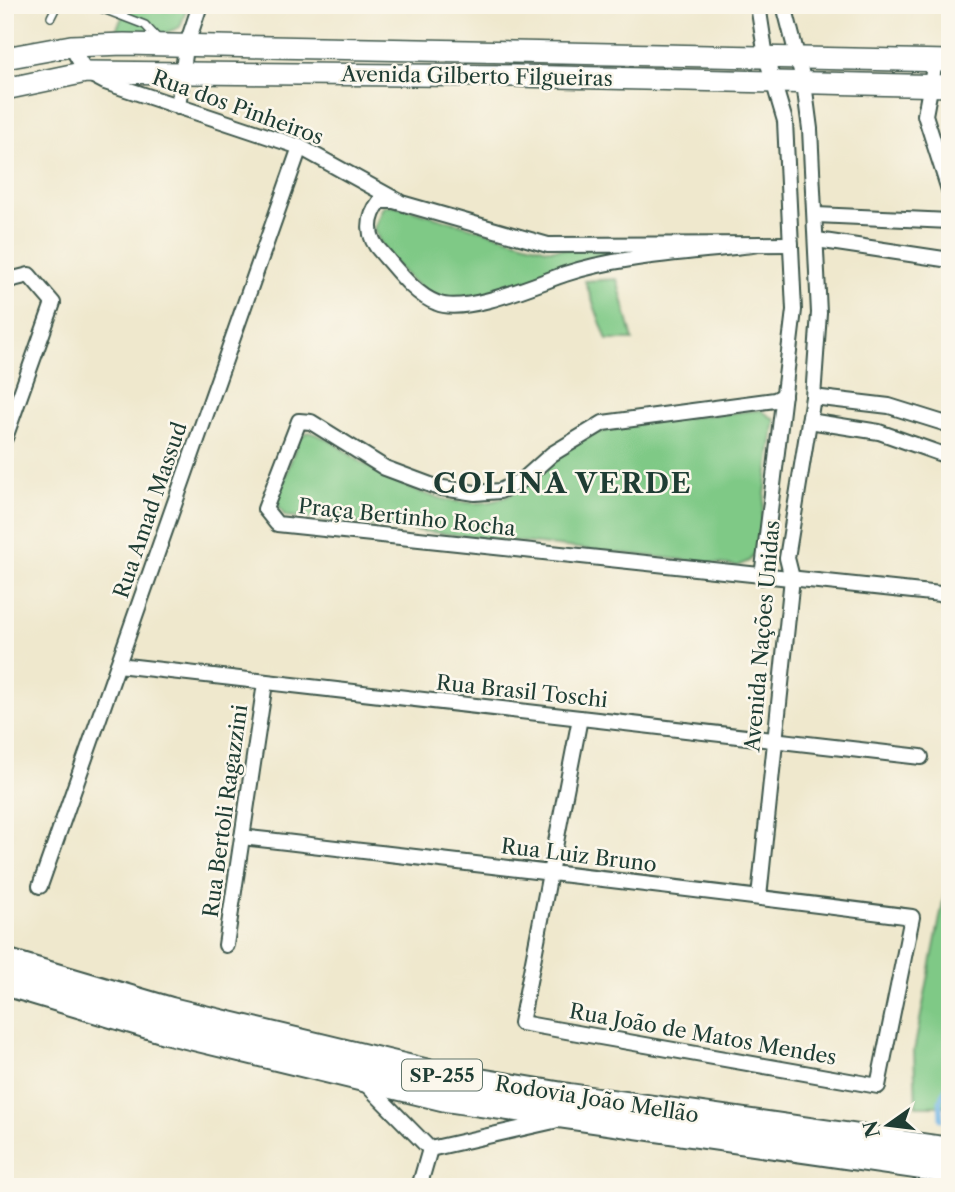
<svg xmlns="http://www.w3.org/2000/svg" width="955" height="1192" viewBox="0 0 955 1192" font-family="'Libre Caslon Text',serif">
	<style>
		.green { fill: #7fc986; stroke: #4f835d; stroke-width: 2 }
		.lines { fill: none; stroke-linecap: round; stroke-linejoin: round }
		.stream { stroke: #6eb4e5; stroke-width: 5 }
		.service-casing { stroke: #3e574b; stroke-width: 10 }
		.minor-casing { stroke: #3e574b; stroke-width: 18 }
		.secondary-casing { stroke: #3e574b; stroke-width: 24 }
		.trunk-casing { stroke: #3e574b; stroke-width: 28 }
		.service { stroke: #fff; stroke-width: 7 }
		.minor { stroke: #fff; stroke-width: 14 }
		.secondary { stroke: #fff; stroke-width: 21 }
		.trunk { stroke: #fff; stroke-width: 24 }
		.labels { text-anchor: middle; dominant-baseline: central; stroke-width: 5; stroke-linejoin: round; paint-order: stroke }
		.shield { fill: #fbf7ec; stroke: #61756b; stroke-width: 2 }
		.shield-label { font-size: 19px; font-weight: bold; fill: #1f3d34 }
		.street-label { font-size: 21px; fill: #1f3d34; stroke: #fbf7ec }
		.district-label { font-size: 28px; font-weight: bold; letter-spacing: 2px; fill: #1f3d34; stroke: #fbf7ec }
	</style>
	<rect width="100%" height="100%" fill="#fbf7ec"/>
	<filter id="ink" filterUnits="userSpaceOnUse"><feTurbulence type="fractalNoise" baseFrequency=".0143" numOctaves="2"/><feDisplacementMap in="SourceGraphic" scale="14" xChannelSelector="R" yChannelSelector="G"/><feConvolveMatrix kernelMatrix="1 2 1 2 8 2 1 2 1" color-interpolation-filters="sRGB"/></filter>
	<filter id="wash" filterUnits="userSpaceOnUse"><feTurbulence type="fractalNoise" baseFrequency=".00686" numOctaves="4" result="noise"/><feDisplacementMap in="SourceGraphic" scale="28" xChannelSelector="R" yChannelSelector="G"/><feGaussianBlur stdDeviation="1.57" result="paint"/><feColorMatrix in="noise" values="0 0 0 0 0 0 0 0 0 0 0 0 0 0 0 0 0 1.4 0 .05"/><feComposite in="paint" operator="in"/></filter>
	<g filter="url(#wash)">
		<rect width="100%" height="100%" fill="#efe8cd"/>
		<g class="green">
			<polygon points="128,5 188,5 180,27 161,35 114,34"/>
			<path d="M 394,205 L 547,249 L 689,249 L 454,302 C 420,296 386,260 374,229 L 383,206 Z"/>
			<polygon points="617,279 633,340 607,340 585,281"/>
			<path d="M 761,410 L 775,420 L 758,547 L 749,561 L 738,566 L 285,516 L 276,502 L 299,438 L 309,432 C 328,437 339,447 355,458 C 389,481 432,502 474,503 C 518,505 540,467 572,444 C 606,421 716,415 761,410 Z"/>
			<polygon points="950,866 950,1106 916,1106 914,1051"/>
		</g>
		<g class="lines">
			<polyline class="stream" points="941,1119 940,1101 950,1080"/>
		</g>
	</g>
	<g filter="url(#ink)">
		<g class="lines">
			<g class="service-casing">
				<g id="service">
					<polyline points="93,5 145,25 159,40"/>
					<polyline points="51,17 57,5"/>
				</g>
			</g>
			<g class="minor-casing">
				<g id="minor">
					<polyline points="758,5 766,57 785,121 794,310 762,577"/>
					<polyline points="71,46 86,72 105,82 300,147 398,201"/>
					<polyline points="935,62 925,115 950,193"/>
					<polyline points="178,107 186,47 200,5"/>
					<polyline points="816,215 950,221"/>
					<polyline points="817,240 950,260"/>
					<path d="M 760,244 C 699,252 621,255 565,274 C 536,284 465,315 437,303 C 415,295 397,270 382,253 C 366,237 367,218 380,201 L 394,201 L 548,245 L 791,244"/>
					<polyline points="5,281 29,275 53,303 5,438"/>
					<polyline points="784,395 775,400 603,423 552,454 524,479 500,491 475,493 436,487 385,468 311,422 299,421 265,509 277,524 950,595"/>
					<polyline points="813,397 889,406 950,425"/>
					<polyline points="809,421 879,432 950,457"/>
					<polyline points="118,665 921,757"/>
					<path d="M 242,837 C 465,863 689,888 912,917 L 878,1086 L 521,1023 L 580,718"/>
					<polyline points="40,886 300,147"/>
					<polyline points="759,897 792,578 787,558 813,397 819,313 810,129 804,83 784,5"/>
					<polyline points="226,945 265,683"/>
					<polyline points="364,1082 430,1149 554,1121"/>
					<polyline points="419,1187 430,1149"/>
				</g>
			</g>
			<g class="secondary-casing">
				<g id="secondary">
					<polyline points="5,58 71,46 124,44 950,61"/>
					<polyline points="5,89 86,72 516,76 950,86"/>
				</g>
			</g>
			<g class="trunk-casing">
				<g id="trunk">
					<polyline points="5,961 171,1010 437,1074 569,1096 950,1150"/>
					<polyline points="5,983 165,1031 446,1099 950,1171"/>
				</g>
			</g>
			<use href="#service" class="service"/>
			<use href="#minor" class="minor"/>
			<use href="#secondary" class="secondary"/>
			<use href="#trunk" class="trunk"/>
		</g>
	</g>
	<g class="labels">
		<rect class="shield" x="402" y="1059.5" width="80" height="31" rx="5"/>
		<g class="shield-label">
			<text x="442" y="1075">SP-255</text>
		</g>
		<g class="street-label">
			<text transform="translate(477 76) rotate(1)">Avenida Gilberto Filgueiras</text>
			<text transform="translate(238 107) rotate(20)">Rua dos Pinheiros</text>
			<text transform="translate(150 510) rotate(-71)">Rua Amad Massud</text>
			<text transform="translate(407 517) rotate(6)">Praça Bertinho Rocha</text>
			<text transform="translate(762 636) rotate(-85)">Avenida Nações Unidas</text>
			<text transform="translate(522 691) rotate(6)">Rua Brasil Toschi</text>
			<text transform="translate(225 811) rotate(-82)">Rua Bertoli Ragazzini</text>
			<text transform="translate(579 855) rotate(7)">Rua Luiz Bruno</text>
			<text transform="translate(703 1034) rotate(10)">Rua João de Matos Mendes</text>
			<text transform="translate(597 1099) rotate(9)">Rodovia João Mellão</text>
		</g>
		<g class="district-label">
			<text x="563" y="483">COLINA VERDE</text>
		</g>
	</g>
	<rect width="955" height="1192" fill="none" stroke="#fbf7ec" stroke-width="28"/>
	<g transform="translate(888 1125) rotate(256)" stroke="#fbf7ec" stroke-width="5" paint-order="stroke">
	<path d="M0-5L12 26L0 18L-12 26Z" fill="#1f3d34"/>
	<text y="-10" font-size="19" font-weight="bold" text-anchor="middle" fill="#1f3d34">N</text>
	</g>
</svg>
